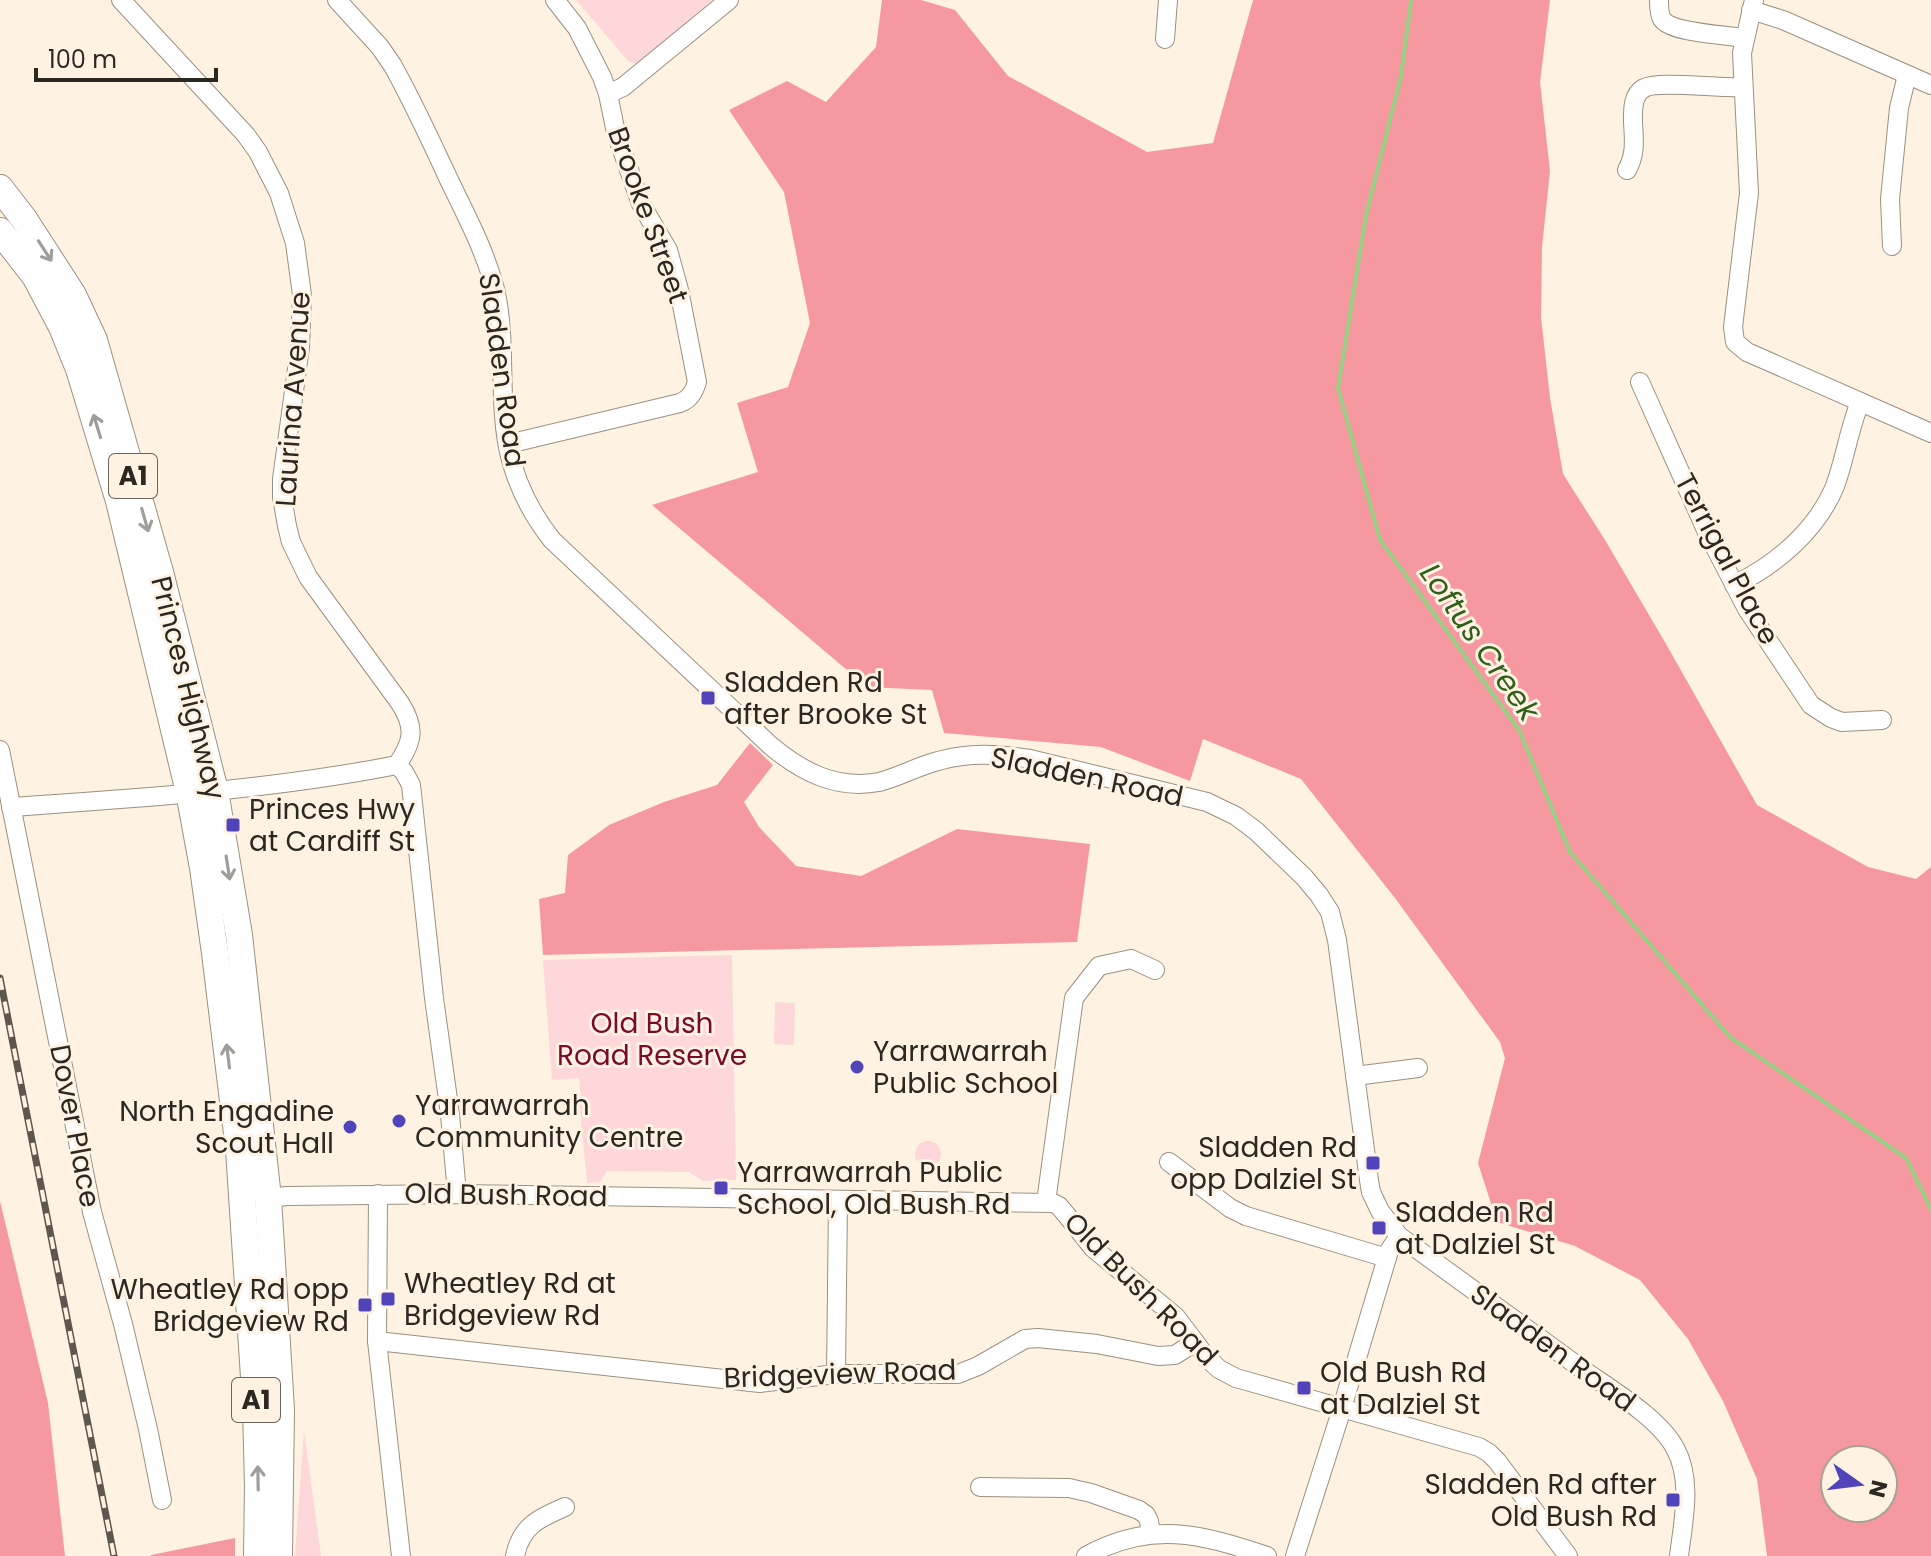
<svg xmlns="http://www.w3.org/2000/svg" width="1931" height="1556" viewBox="0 0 1931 1556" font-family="Poppins,sans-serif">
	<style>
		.green { fill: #fdd7d9 }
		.forest { fill: #f698a0; fill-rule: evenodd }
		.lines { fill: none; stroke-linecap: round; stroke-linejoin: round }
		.stream { stroke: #9acf86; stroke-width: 4 }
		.minor-casing { stroke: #9b9081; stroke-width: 20 }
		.highway-casing { stroke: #9b9081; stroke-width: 28 }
		.minor { stroke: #fff; stroke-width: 18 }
		.highway { stroke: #fff; stroke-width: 26 }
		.rail-casing { stroke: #5d574f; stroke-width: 7 }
		.rail { stroke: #fef2e2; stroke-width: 4; stroke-dasharray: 12; stroke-linecap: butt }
		.oneway { stroke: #a09e9b }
		.poi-dot { fill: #5144bb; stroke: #fef2e2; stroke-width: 3 }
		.labels { text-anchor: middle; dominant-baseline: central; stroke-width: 6; stroke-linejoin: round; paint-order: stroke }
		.shield { fill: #fef2e2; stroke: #6a645b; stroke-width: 2 }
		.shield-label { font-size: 26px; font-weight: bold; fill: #2b2721 }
		.street-label { font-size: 28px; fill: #2b2721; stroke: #fef2e2 }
		.poi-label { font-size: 28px; fill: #2b2721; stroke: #fef2e2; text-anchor: start }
		.park-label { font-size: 28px; fill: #7b0a29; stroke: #fef2e2 }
		.water-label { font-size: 30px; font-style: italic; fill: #2f6019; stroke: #fef2e2 }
	</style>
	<rect width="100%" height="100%" fill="#fef2e2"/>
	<g class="green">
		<polygon points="576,0 712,0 637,64 629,62"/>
		<polygon points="732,955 736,1180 703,1181 689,1172 607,1171 600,1182 587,1183 579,1100 581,1097 579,1078 552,1080 543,960"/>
		<polygon points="775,1002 795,1003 794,1045 774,1044"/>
		<circle cx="928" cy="1154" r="13"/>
		<polygon points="304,1431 321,1556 295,1556"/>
	</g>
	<g class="forest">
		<path d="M 882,0 L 921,0 L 955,10 L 1008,76 L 1147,152 L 1213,143 L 1253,0 L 1550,0 L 1540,82 L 1550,171 L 1542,247 L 1541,317 L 1550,398 L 1563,474 L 1605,540 L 1666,644 L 1757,805 L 1868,867 L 1916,879 L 1931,867 L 1931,1556 L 1767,1556 L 1757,1479 L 1723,1401 L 1688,1339 L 1640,1280 L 1575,1246 L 1497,1222 L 1478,1163 L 1505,1058 L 1500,1042 L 1395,898 L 1301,779 L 1203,739 L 1190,781 L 1101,747 L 944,733 L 932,690 L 867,687 L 652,505 L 758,472 L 737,403 L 788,387 L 810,323 L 784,192 L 729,110 L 787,81 L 826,102 L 876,47 ZM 1835,1460 L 1883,1460 L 1883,1508 L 1835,1508 Z"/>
		<polygon points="750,743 773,765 744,802 759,827 796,866 861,876 957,829 1090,844 1077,942 543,955 539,899 565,893 568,855 609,825 664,802 717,785"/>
		<polygon points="0,1201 48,1403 65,1556 0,1556"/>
		<polygon points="235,1538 235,1556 151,1556 151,1555"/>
	</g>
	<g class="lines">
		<polyline class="stream" points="1411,0 1401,76 1366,215 1338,388 1380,540 1519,730 1570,852 1730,1037 1906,1158 1931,1209"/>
		<g class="minor-casing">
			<g id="minor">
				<path d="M 121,0 L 246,135 L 258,152 L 279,193 L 295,243 L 302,295 L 300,347 L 282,479 L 282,497 L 287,526 L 291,542 L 308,577 L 400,703 C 416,728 413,742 397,765 L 404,772 L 411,785 L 434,998 L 450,1114 L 457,1194"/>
				<path d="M 337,0 L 380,47 L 393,66 C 414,104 432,143 450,182 C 467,217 485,251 495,289 C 507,340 498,395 508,447 C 515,482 530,512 552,540 L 771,746 C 802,772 837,790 879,782 C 899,777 918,766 938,761 C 969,752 998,754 1030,759 L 1207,802 L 1236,816 L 1256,831 L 1304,877 L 1319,895 L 1330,912 L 1337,940 L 1369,1180 L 1371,1192 L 1380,1211 L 1399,1236 C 1460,1280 1521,1324 1582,1369 C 1610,1389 1659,1418 1675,1448 C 1693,1480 1683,1522 1679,1556"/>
				<path d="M 1659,0 C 1659,6 1659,14 1662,19 C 1671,33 1727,35 1744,38"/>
				<polyline points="1754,0 1742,53 1749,193 1733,327 1735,342 1747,352 1931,433"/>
				<polyline points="1751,10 1783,20 1931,85"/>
				<polyline points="1165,39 1168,0"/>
				<polyline points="608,94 623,87 729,0"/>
				<path d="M 1627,170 C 1636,154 1634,140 1633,122 C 1633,110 1632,95 1644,88 C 1658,80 1721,89 1743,87"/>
				<polyline points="1892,246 1890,199 1899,108 1907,75"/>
				<polyline points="1640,382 1706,530 1747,609 1811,705 1831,718 1842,722 1882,720"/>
				<path d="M 508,444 L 680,403 C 690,399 694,392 697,382 L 679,290 L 668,250 L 641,204 L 634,184 L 616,133 L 608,94 L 602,77 L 577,28 L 555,0"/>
				<path d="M 1734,585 C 1776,565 1817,530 1835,486 C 1845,459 1849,429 1860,402"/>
				<polyline points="0,750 92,1212 123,1324 148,1429 162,1500"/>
				<path d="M 11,807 C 140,798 270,790 397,765"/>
				<polyline points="1355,1076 1418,1068"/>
				<polyline points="1169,1162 1230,1208 1246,1216 1387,1258"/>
				<polyline points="378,1194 377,1341 401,1556"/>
				<polyline points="268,1198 287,1196 457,1194 1053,1203 1059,1206 1069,1218 1093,1248 1176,1317 1207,1358 1219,1369 1236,1378 1479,1447 1489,1453 1497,1461 1568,1556"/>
				<polyline points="1046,1202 1074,998 1099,966 1131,959 1155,970"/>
				<polyline points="377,1341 760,1383 836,1374 958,1374 978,1366 1025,1339 1038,1338 1097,1344 1158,1356 1175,1355 1195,1342"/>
				<polyline points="836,1374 838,1201"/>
				<polyline points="980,1487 1069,1488 1091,1493 1139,1510 1146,1515 1149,1521 1151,1534"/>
				<path d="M 515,1556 C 521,1526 539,1518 565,1507"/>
				<path d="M 1086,1556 C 1151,1520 1201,1534 1267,1556"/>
				<polyline points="1295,1556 1339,1418 1389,1251 1399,1236"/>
			</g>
		</g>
		<g class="highway-casing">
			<g id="highway">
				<polyline points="0,188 24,219 73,295 94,340 160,572 215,791 239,935 268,1198 281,1409 279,1556"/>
				<polyline points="0,231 35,276 62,327 79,369 119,501 189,792 203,868 215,953 239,1150 256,1407 258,1487 257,1556"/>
			</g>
		</g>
		<use href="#minor" class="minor"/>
		<use href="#highway" class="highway"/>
		<g class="rail-casing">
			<polyline id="rail" points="0,978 114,1556"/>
		</g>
		<use href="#rail" class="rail"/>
	</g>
	<defs><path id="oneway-shaft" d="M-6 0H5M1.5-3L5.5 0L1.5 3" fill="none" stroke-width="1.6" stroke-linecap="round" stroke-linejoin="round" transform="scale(2)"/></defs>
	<g class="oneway">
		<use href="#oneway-shaft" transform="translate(45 251) rotate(57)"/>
		<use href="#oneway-shaft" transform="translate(97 426) rotate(-107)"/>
		<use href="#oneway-shaft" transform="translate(145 520) rotate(74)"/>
		<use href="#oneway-shaft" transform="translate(228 868) rotate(81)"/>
		<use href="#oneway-shaft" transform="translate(228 1056) rotate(-97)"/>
		<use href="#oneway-shaft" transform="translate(258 1478) rotate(-91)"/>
	</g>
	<g class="poi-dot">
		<rect x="700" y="690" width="16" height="16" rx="4"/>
		<rect x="225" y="817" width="16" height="16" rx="4"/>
		<circle cx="857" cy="1067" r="8"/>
		<circle cx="399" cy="1121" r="8"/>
		<circle cx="350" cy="1127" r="8"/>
		<rect x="1365" y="1155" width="16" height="16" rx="4"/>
		<rect x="713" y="1180" width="16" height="16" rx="4"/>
		<rect x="1371" y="1220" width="16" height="16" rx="4"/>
		<rect x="380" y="1291" width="16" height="16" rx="4"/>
		<rect x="357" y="1297" width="16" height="16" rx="4"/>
		<rect x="1296" y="1380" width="16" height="16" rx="4"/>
		<rect x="1665" y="1492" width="16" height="16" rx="4"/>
	</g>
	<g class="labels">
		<g class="shield">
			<rect x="109" y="454" width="48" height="44" rx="6"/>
			<rect x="232" y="1378" width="48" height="44" rx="6"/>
		</g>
		<g class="shield-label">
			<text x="133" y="476">A1</text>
			<text x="256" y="1400">A1</text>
		</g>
		<g class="street-label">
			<text transform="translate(648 215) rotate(70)">Brooke Street</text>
			<text transform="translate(502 370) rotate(82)">Sladden Road</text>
			<text transform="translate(293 399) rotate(-86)">Laurina Avenue</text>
			<text transform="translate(1727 559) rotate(62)">Terrigal Place</text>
			<text transform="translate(188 688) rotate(76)">Princes Highway</text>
			<text transform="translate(1087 777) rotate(12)">Sladden Road</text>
			<text transform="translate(75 1126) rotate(79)">Dover Place</text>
			<text transform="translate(506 1195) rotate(1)">Old Bush Road</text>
			<text transform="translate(1141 1289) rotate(45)">Old Bush Road</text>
			<text transform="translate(1553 1348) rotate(36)">Sladden Road</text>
			<text transform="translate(840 1374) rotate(-2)">Bridgeview Road</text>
		</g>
		<g class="poi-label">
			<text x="724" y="682">Sladden Rd<tspan x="724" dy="32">after Brooke St</tspan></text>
			<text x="249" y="809">Princes Hwy<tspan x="249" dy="32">at Cardiff St</tspan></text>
			<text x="873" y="1051">Yarrawarrah<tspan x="873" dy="32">Public School</tspan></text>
			<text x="415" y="1105">Yarrawarrah<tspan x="415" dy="32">Community Centre</tspan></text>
			<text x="334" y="1111" text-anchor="end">North Engadine<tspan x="334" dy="32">Scout Hall</tspan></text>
			<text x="1357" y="1147" text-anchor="end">Sladden Rd<tspan x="1357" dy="32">opp Dalziel St</tspan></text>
			<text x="737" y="1172">Yarrawarrah Public<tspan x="737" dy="32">School, Old Bush Rd</tspan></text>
			<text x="1395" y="1212">Sladden Rd<tspan x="1395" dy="32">at Dalziel St</tspan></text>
			<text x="404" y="1283">Wheatley Rd at<tspan x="404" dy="32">Bridgeview Rd</tspan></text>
			<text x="349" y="1289" text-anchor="end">Wheatley Rd opp<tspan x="349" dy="32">Bridgeview Rd</tspan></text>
			<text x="1320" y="1372">Old Bush Rd<tspan x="1320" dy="32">at Dalziel St</tspan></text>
			<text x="1657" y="1484" text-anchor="end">Sladden Rd after<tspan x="1657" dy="32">Old Bush Rd</tspan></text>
		</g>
		<g class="park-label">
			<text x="652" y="1023">Old Bush<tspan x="652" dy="32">Road Reserve</tspan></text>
		</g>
		<g class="water-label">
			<text transform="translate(1480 642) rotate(55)">Loftus Creek</text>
		</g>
	</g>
	<g transform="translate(1859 1484) rotate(104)"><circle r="38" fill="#fef2e2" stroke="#aaa195" stroke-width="2"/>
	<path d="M0-6L14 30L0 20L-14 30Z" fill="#5144bb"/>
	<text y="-12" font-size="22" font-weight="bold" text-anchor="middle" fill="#2b2721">N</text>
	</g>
	<path d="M36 68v12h180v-12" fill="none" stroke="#2b2721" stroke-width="4"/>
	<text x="48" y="68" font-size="24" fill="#2b2721" stroke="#fef2e2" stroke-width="6" paint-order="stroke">100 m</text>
</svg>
